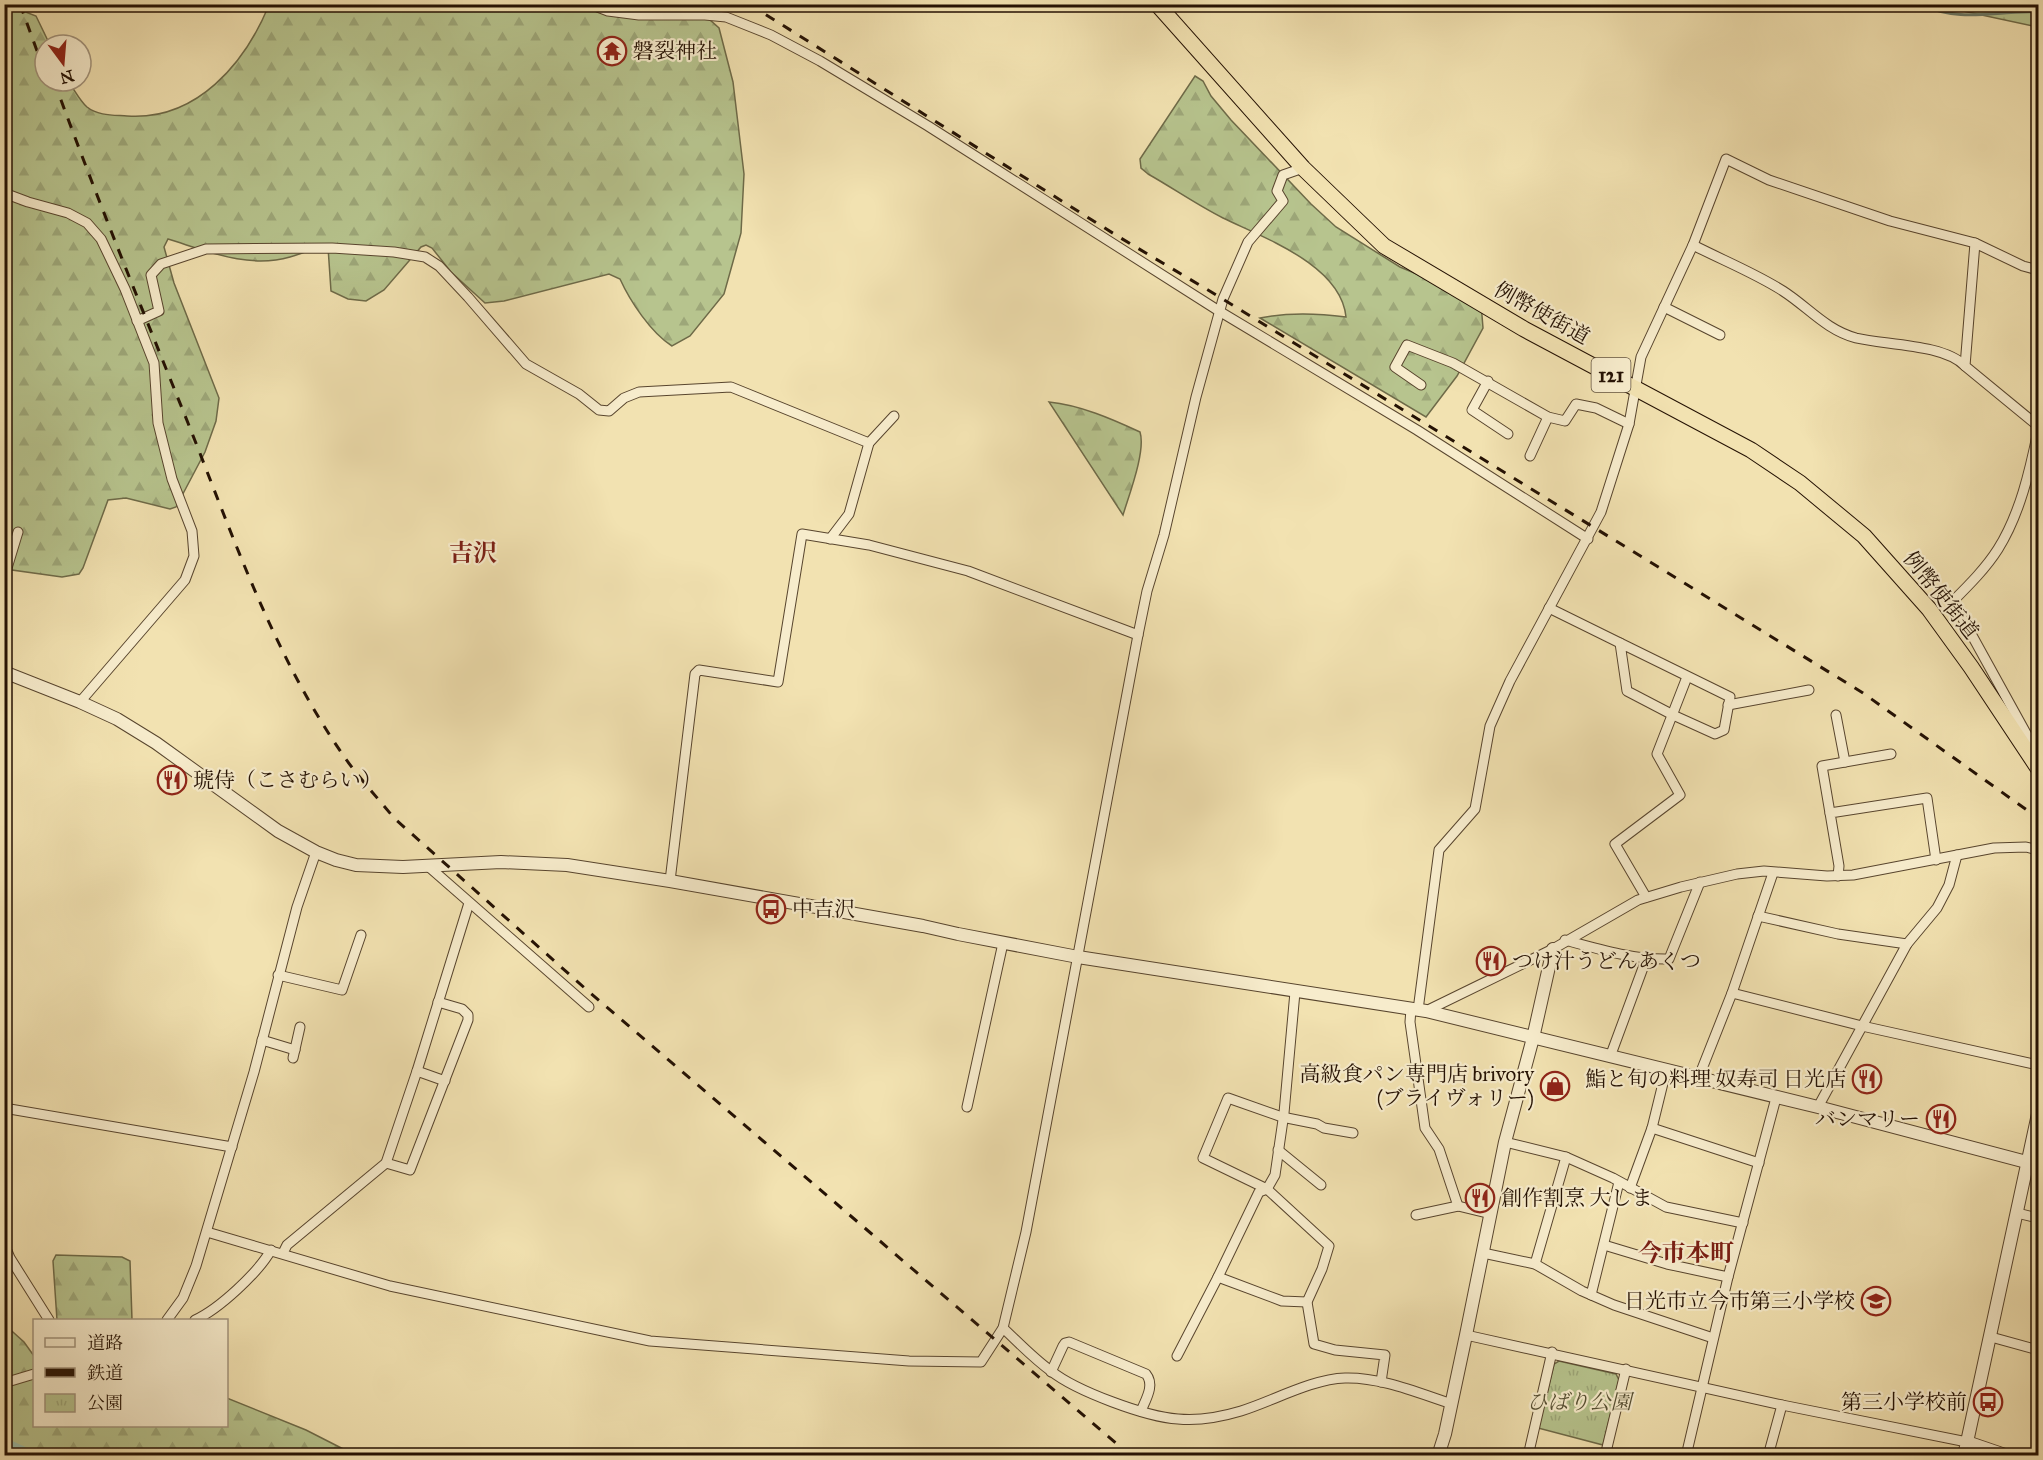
<svg xmlns="http://www.w3.org/2000/svg" width="2043" height="1460" viewBox="0 0 2043 1460" font-family="'IM FELL Great Primer','Noto Serif JP',serif">
	<style>
		.forest { fill: url(#forest-firs); stroke: #6e6a48; stroke-width: 1.5 }
		.park { fill: url(#park-tufts); stroke: #6e6a48; stroke-width: 1.5 }
		.lines { fill: none; stroke-linecap: round; stroke-linejoin: round }
		.stream { stroke: #6b7967; stroke-width: 3 }
		.river { stroke: #9bbeaa; stroke-width: 16 }
		.minor-casing { stroke: #58452e; stroke-width: 11 }
		.tertiary-casing { stroke: #58452e; stroke-width: 14 }
		.trunk-casing { stroke: #241103; stroke-width: 17 }
		.minor { stroke: #f7eccc; stroke-width: 9 }
		.tertiary { stroke: #f7eccc; stroke-width: 12 }
		.trunk { stroke: #f2e2b1; stroke-width: 15 }
		.rail { stroke: #241103; stroke-width: 3; stroke-dasharray: 10 10; stroke-linecap: butt }
		.labels { text-anchor: middle; dominant-baseline: central; stroke-width: 4.5; stroke-linejoin: round; paint-order: stroke }
		.shield { fill: #f7eccc; stroke: #63533f; stroke-width: 1.5 }
		.shield-label { font-size: 20px; font-weight: bold; fill: #241103 }
		.poi-label { font-size: 21px; fill: #241103; stroke: #f7eccc; text-anchor: start }
		.street-label { font-size: 21px; fill: #241103; stroke: #f7eccc }
		.park-label { font-size: 21px; font-style: italic; fill: #575034; stroke: #f7eccc }
		.quarter-label { font-size: 24px; font-weight: bold; fill: #7a1f14; stroke: #f7eccc }
	</style>
	<defs>
		<pattern id="forest-firs" width="22" height="20" patternUnits="userSpaceOnUse" patternTransform="scale(1.5)"><rect width="22" height="20" fill="#b7c48e"/><path d="M5 1l3.5 6h-7zM16 11l3.5 6h-7z" fill="#9da779"/></pattern>
		<pattern id="park-tufts" width="24" height="20" patternUnits="userSpaceOnUse" patternTransform="scale(1.5)"><rect width="24" height="20" fill="#b7c48e"/><path d="M3 7l-1-3M5 7V3M7 7l1-3M15 17l-1-3M17 17v-4M19 17l1-3" fill="none" stroke="#9da779"/></pattern>
	</defs>
	<rect width="100%" height="100%" fill="#f2e2b1"/>
	<filter id="stains"><feTurbulence type="fractalNoise" baseFrequency=".00333" numOctaves="4"/><feColorMatrix values="0 0 0 0 .2 0 0 0 0 .09 0 0 0 0 .02 0 0 0 .5 -.17"/></filter>
	<radialGradient id="worn" r=".72"><stop offset=".6" stop-color="#630" stop-opacity="0"/><stop offset="1" stop-color="#630" stop-opacity=".3"/></radialGradient>
	<g class="forest">
		<path d="M 269,5 L 693,5 L 719,28 L 733,82 L 744,174 L 741,233 L 724,294 L 690,336 L 672,346 C 651,333 630,301 620,279 L 609,274 L 504,301 L 485,303 L 451,272 L 432,248 L 426,245 L 421,247 L 384,290 L 366,301 L 348,299 L 331,291 L 328,247 L 325,244 C 313,249 301,254 290,257 C 248,269 207,251 168,239 L 164,247 L 174,283 L 219,398 L 216,421 L 205,452 L 176,507 L 170,509 L 126,498 L 108,500 L 83,568 L 79,574 L 62,577 L 5,569 L 4,7 L 18,9 L 36,16 L 50,45 L 45,45 L 45,81 L 68,81 C 74,89 80,101 87,107 C 98,116 114,115 127,116 C 197,121 245,63 269,5 Z"/>
		<polygon points="1935,5 2038,5 2038,27"/>
		<path d="M 1195,76 L 1203,81 L 1211,96 L 1231,120 L 1311,204 L 1336,227 L 1400,267 L 1453,289 L 1481,303 L 1483,328 L 1457,376 L 1426,417 L 1260,318 C 1289,312 1316,313 1346,317 C 1341,265 1264,238 1223,218 C 1197,205 1173,188 1148,174 L 1141,168 L 1140,159 Z"/>
		<path d="M 1049,402 C 1080,405 1112,419 1140,432 C 1146,451 1129,495 1123,515 Z"/>
		<polygon points="56,1255 122,1257 130,1261 132,1320 57,1320 53,1261"/>
		<polygon points="4,1324 24,1342 34,1356 34,1426 226,1426 227,1398 306,1430 355,1455 5,1455"/>
	</g>
	<polygon class="park" points="1559,1361 1616,1374 1619,1380 1603,1445 1538,1428 1554,1364"/>
	<g class="lines">
		<path class="stream" d="M 1919,4 C 1966,24 1992,10 2038,12"/>
		<polyline class="river" points="4,1446 26,1456"/>
		<g class="minor-casing">
			<g id="minor">
				<polyline points="590,4 608,11 639,15 705,15 726,17 771,35 820,61 928,126 1219,311 1417,430 1588,539"/>
				<polyline points="4,193 28,202 68,213 87,223 101,239 125,289 154,363 158,423 172,479 192,531 194,556 185,580 80,702"/>
				<polyline points="1975,243 1965,366 2038,426"/>
				<path d="M 1693,245 C 1722,260 1755,273 1783,291 C 1808,307 1826,330 1856,338 C 1885,345 1944,344 1965,366"/>
				<polyline points="1664,307 1720,335"/>
				<polyline points="137,321 159,311 151,275 161,264 206,249 332,248 394,252 425,257 439,266 468,297 526,364 579,394 599,410 609,411 624,398 639,392 731,387 869,443"/>
				<polyline points="1488,381 1472,410 1508,434"/>
				<polyline points="1421,385 1395,367 1407,345 1453,363 1548,417 1565,421 1576,404 1596,408 1629,424"/>
				<path d="M 2038,431 C 2030,470 2020,514 1998,549 C 1986,568 1969,585 1953,601 L 2038,755"/>
				<polyline points="1530,456 1548,417"/>
				<polyline points="830,539 849,514 869,443 894,416"/>
				<polyline points="4,578 18,532"/>
				<polyline points="1549,608 1620,643"/>
				<polygon points="1620,643 1730,697 1724,730 1715,734 1673,715 1627,691"/>
				<polyline points="1728,705 1809,690"/>
				<polyline points="1836,715 1845,762"/>
				<polyline points="1830,813 1822,766 1891,754"/>
				<polyline points="428,866 589,1007"/>
				<polyline points="1838,876 1839,866 1830,813 1927,798 1936,860"/>
				<polyline points="670,881 695,674 699,670 778,682 802,534 869,545 968,571 1138,635"/>
				<polyline points="1646,897 1615,844 1680,795 1657,754 1687,677"/>
				<polyline points="1758,916 1838,934 1907,944"/>
				<path d="M 1565,940 C 1598,949 1635,960 1669,959 L 1700,882"/>
				<polyline points="278,975 342,990 361,935"/>
				<polyline points="1732,993 1862,1026 2038,1065"/>
				<polyline points="1411,1009 1410,1022 1425,1128 1439,1149 1458,1206"/>
				<polyline points="1418,1010 1439,850 1475,809 1490,726 1510,681 1601,512 1629,424 1641,357 1693,245 1726,159 1769,180 1890,221 1975,243 2023,266 2038,270"/>
				<polyline points="1426,1011 1553,949 1638,900 1681,887 1737,874 1764,871 1827,876 1853,875 1994,848 2026,847 2038,850"/>
				<polyline points="262,1040 295,1050"/>
				<polyline points="1610,1057 1647,957"/>
				<polyline points="293,1058 300,1027"/>
				<polyline points="417,1071 445,1081"/>
				<polyline points="1698,1079 1732,993 1773,873"/>
				<polyline points="967,1107 1003,943"/>
				<polyline points="1818,1107 1907,944 1937,908 1949,885 1957,855"/>
				<polyline points="4,1108 232,1147"/>
				<polyline points="1652,1128 1759,1163"/>
				<polyline points="1353,1133 1324,1128 1317,1124 1282,1117 1228,1098 1203,1158 1267,1189 1329,1246 1322,1269 1307,1302 1314,1344 1335,1350 1385,1355 1381,1382"/>
				<polyline points="1505,1142 1566,1157 1613,1178 1666,1207 1743,1223"/>
				<polyline points="1278,1150 1321,1185"/>
				<polyline points="386,1163 410,1170 468,1020 468,1015 462,1009 438,1002"/>
				<polyline points="1630,1188 1652,1128 1666,1071"/>
				<polyline points="2017,1213 2038,1218"/>
				<polyline points="1416,1215 1458,1206 1491,1214"/>
				<polyline points="207,1232 390,1286 650,1341 909,1361 981,1362 1003,1328 1026,1232 1138,635 1147,591 1164,535 1196,397 1223,299 1248,242 1283,201 1277,191 1283,175 1303,168"/>
				<polyline points="4,1244 10,1258 49,1320"/>
				<polyline points="1604,1245 1667,1264 1728,1277"/>
				<polyline points="283,1253 287,1245 386,1163 417,1071 469,903"/>
				<polyline points="1483,1253 1535,1264 1582,1291 1614,1305 1713,1338"/>
				<polyline points="1535,1264 1566,1157"/>
				<polyline points="1218,1277 1282,1301 1307,1302"/>
				<polyline points="1591,1295 1619,1182"/>
				<polyline points="167,1320 183,1298 196,1266 254,1072 297,907 316,852"/>
				<path d="M 195,1320 C 219,1309 258,1273 271,1250"/>
				<path d="M 1003,1328 C 1019,1343 1034,1359 1051,1371 C 1076,1391 1146,1417 1178,1419 C 1199,1421 1221,1417 1241,1411 C 1273,1401 1312,1379 1345,1378 C 1381,1377 1418,1393 1452,1404"/>
				<polyline points="1466,1335 1782,1405 1967,1442"/>
				<polyline points="1991,1337 2038,1350"/>
				<polyline points="1177,1356 1218,1277 1259,1192 1267,1189 1275,1175 1284,1113 1295,992"/>
				<path d="M 1051,1372 L 1063,1346 L 1065,1343 L 1069,1342 L 1146,1374 C 1155,1385 1146,1399 1141,1411"/>
				<polyline points="4,1383 34,1374"/>
				<polyline points="1528,1456 1552,1352"/>
				<polyline points="1605,1456 1626,1369"/>
				<polyline points="1686,1456 1728,1277 1776,1098"/>
				<polyline points="1768,1456 1782,1405"/>
			</g>
		</g>
		<g class="tertiary-casing">
			<g id="tertiary">
				<polyline points="4,672 80,702 117,719 156,743 278,831 316,852 336,860 356,865 403,867 501,862 567,865 670,881 923,926 958,934 1078,957 1426,1011 1818,1107 2038,1165"/>
				<polyline points="1967,1442 2008,1456"/>
				<polyline points="1438,1456 1445,1434 1466,1335 1505,1142 1533,1038 1553,949"/>
				<polyline points="1964,1456 2038,1114"/>
			</g>
		</g>
		<g class="trunk-casing">
			<polyline id="trunk" points="1157,4 1303,168 1384,246 1524,329 1751,450 1800,483 1864,536 1929,609 1971,667 2038,768"/>
		</g>
		<use href="#minor" class="minor"/>
		<use href="#tertiary" class="tertiary"/>
		<use href="#trunk" class="trunk"/>
		<g class="rail">
			<polyline points="20,4 45,73"/>
			<polyline points="749,4 1119,237 1208,290 1863,693 2038,818"/>
			<path d="M 54,81 C 96,196 142,309 188,423 C 233,536 273,654 343,755 C 358,777 377,797 394,818 L 588,991 L 1131,1456"/>
		</g>
	</g>
	<defs>
		<g id="temple-ring" transform="scale(1.5)"><circle r="9.5" fill="#f7eccc" stroke="#8f2418" stroke-width="1.5"/><path d="M0-6L5-2H3V0L6.5 2.5H4V6H1.5V3h-3V6H-4V2.5H-6.5L-3 0V-2H-5Z" fill="#8f2418"/></g>
		<g id="restaurant-ring" transform="scale(1.5)"><circle r="9.5" fill="#f7eccc" stroke="#8f2418" stroke-width="1.5"/><path d="M-5-6h1v4h1v-4h1v4h1v-4h1v5L-1.5 .5V6h-2V.5L-5-1ZM5-6V6H3V1.5H1.5Q1.5-4 5-6Z" fill="#8f2418"/></g>
		<g id="bus-ring" transform="scale(1.5)"><circle r="9.5" fill="#f7eccc" stroke="#8f2418" stroke-width="1.5"/><path d="M-5-6H5V4H4V6H2V4H-2V6H-4V4H-5ZM-3.5-4V0h7V-4ZM-3.5 1.2v1.5H-2V1.2ZM2 1.2v1.5H3.5V1.2Z" fill="#8f2418"/></g>
		<g id="shop-ring" transform="scale(1.5)"><circle r="9.5" fill="#f7eccc" stroke="#8f2418" stroke-width="1.5"/><path d="M-5-2.5h2.3a2.7 3.5 0 0 1 5.4 0H5L5.5 6h-11ZM-1.5-2.5h3a1.5 2.3 0 0 0-3 0Z" fill="#8f2418"/></g>
		<g id="school-ring" transform="scale(1.5)"><circle r="9.5" fill="#f7eccc" stroke="#8f2418" stroke-width="1.5"/><path d="M0-5L7-2L0 1L-7-2ZM-4 1L0 2.5L4 1V4Q0 6-4 4Z" fill="#8f2418"/></g>
	</defs>
	<g fill-rule="evenodd">
		<use href="#temple-ring" x="612" y="51"/>
		<use href="#restaurant-ring" x="172" y="780"/>
		<use href="#bus-ring" x="771" y="909"/>
		<use href="#restaurant-ring" x="1491" y="961"/>
		<use href="#restaurant-ring" x="1867" y="1079"/>
		<use href="#shop-ring" x="1555" y="1086"/>
		<use href="#restaurant-ring" x="1941" y="1119"/>
		<use href="#restaurant-ring" x="1480" y="1198"/>
		<use href="#school-ring" x="1876" y="1301"/>
		<use href="#bus-ring" x="1988" y="1402"/>
	</g>
	<g class="labels">
		<rect class="shield" x="1591.5" y="358" width="39" height="34" rx="4.5"/>
		<g class="shield-label">
			<text x="1611" y="375">121</text>
		</g>
		<g class="poi-label">
			<text x="633" y="51">磐裂神社</text>
			<text x="193" y="780">琥侍（こさむらい）</text>
			<text x="792" y="909">中吉沢</text>
			<text x="1512" y="961">つけ汁うどんあくつ</text>
			<text x="1534" y="1074" text-anchor="end">高級食パン専門店 brivory<tspan x="1534" dy="24">(ブライヴォリー)</tspan></text>
			<text x="1846" y="1079" text-anchor="end">鮨と旬の料理 奴寿司 日光店</text>
			<text x="1920" y="1119" text-anchor="end">バンマリー</text>
			<text x="1501" y="1198">創作割烹 大しま</text>
			<text x="1855" y="1301" text-anchor="end">日光市立今市第三小学校</text>
			<text x="1967" y="1402" text-anchor="end">第三小学校前</text>
		</g>
		<g class="street-label">
			<text transform="translate(1542 313) rotate(29)">例幣使街道</text>
			<text transform="translate(1941 595) rotate(51)">例幣使街道</text>
		</g>
		<g class="park-label">
			<text x="1579" y="1402">ひばり公園</text>
		</g>
		<g class="quarter-label">
			<text x="473" y="553">吉沢</text>
			<text x="1686" y="1253">今市本町</text>
		</g>
	</g>
	<rect width="2043" height="1460" fill="none" stroke="#f2e2b1" stroke-width="24"/>
	<rect x="6" y="6" width="2031" height="1448" fill="none" stroke="#241103" stroke-width="3"/>
	<rect x="12" y="12" width="2019" height="1436" fill="none" stroke="#241103" stroke-width="1.5"/>
	<rect x="33" y="1319" width="195" height="108" fill="#f7eccc" stroke="#a3947c" stroke-width="1.5"/>
	<rect x="45" y="1338" width="30" height="9" fill="#f7eccc" stroke="#a3947c" stroke-width="1.5"/>
	<text x="87" y="1349" font-size="18" fill="#241103">道路</text>
	<rect x="45" y="1368" width="30" height="9" fill="#241103" stroke="#a3947c" stroke-width="1.5"/>
	<text x="87" y="1379" font-size="18" fill="#241103">鉄道</text>
	<rect x="45" y="1394" width="30" height="18" fill="url(#park-tufts)" stroke="#a3947c" stroke-width="1.5"/>
	<text x="87" y="1409" font-size="18" fill="#241103">公園</text>
	<g transform="translate(63 63) rotate(164)"><circle r="28" fill="#f7eccc" stroke="#a3947c" stroke-width="1.5"/>
	<path d="M0-4.5L10 22L0 15L-10 22Z" fill="#8f2418"/>
	<text y="-9" font-size="16" font-weight="bold" text-anchor="middle" fill="#241103">N</text>
	</g>
	<rect width="100%" height="100%" filter="url(#stains)"/>
	<rect width="100%" height="100%" fill="url(#worn)"/>
</svg>
